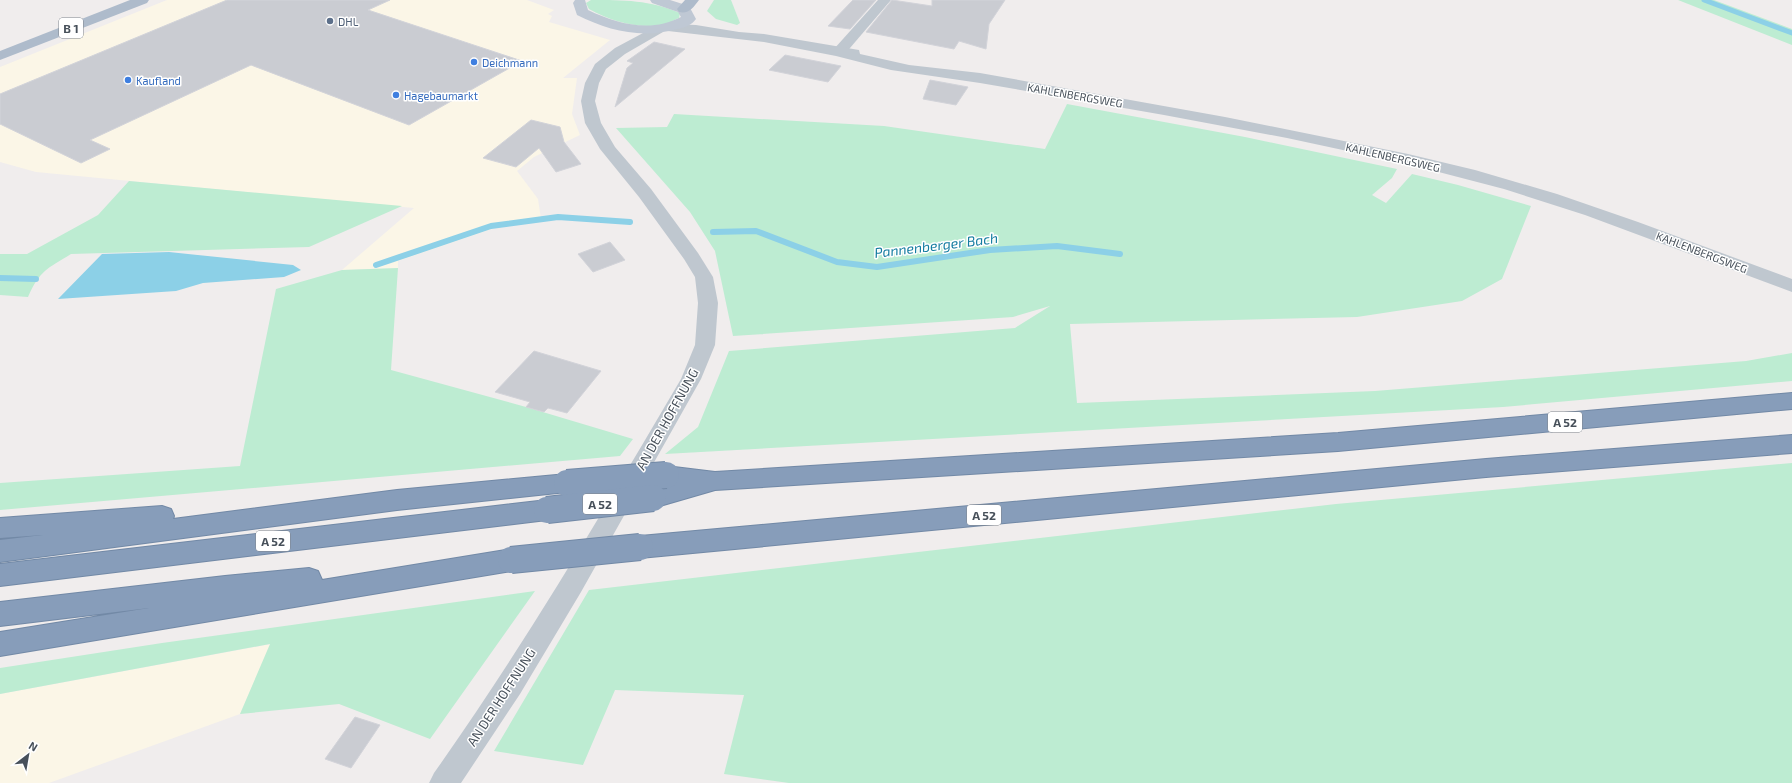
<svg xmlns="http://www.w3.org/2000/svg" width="1792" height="783" viewBox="0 0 1792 783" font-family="'Exo 2',sans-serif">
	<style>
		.commercial { fill: #fbf6e7 }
		.green { fill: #bdecd2 }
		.water { fill: #8cd0e7 }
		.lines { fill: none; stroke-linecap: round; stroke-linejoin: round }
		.stream-far1 { stroke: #8cd0e7; stroke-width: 5 }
		.stream { stroke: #8cd0e7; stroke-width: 6 }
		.building { fill: #caccd2; stroke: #d2d3d9 }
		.motorway-casing { stroke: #7289a6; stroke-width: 2 }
		.minor { fill: #bfc7cf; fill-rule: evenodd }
		.tertiary { fill: #bfc7cf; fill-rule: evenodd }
		.secondary { fill: #bfc8d4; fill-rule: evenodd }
		.primary { fill: #aebbcb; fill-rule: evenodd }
		.motorway { fill: #879dba; fill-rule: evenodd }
		.motorway-bridge-casing { stroke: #7289a6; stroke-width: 28; stroke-linecap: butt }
		.motorway-bridge { stroke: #879dba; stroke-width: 26 }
		.service-dot { fill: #5c6f8a; stroke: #fff; stroke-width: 1.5 }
		.shop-dot { fill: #3f7fe0; stroke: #fff; stroke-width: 1.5 }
		.labels { text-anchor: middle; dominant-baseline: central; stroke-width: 3; stroke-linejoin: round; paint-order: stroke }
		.far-service-label { font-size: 11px; fill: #4e5e75; stroke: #fff; text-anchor: start }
		.far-shop-label { font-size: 11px; fill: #366cbe; stroke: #fff; text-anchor: start }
		.far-street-label { font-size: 11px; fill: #47505a; stroke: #fff }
		.shield { fill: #fff; stroke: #7e848c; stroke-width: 1 }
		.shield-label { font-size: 12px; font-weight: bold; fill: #47505a }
		.street-label { font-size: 13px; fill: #47505a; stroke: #fff }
		.water-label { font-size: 14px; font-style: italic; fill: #137ca0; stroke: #fff }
	</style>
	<rect width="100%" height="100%" fill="#f0eded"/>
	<g class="commercial">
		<polygon points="167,0 527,0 554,10 548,14 552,16 549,22 610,40 563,78 577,78 572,114 580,135 534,157 517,171 538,199 541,219 515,221 398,261 398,268 342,270 414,208 36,172 0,162 0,67"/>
		<polygon points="271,644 240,714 49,783 0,783 0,694"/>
	</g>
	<g class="green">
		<path d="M 591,0 C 624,0 650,0 680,13 L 679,18 C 674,20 668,24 662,25 C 638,29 610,21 589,9 L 586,3 Z"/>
		<polygon points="714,0 731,0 740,23 737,25 716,19 707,11"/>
		<polygon points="1678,0 1714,0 1792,29 1792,45"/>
		<polygon points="1067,104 1245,137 1397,169 1392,178 1372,195 1386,203 1412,174 1458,185 1531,206 1502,279 1462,301 1357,317 1070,324 1077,403 1375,391 1746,361 1792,353 1792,381 1503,407 665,454 698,427 729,351 1015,328 1050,306 1013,317 733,336 715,251 690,212 616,128 667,127 674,114 884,126 1045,149"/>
		<path d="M 129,181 L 402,206 L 309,247 L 71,254 C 47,269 40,270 28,297 L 0,295 L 0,254 L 27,254 L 98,215 Z"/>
		<polygon points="398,268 391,370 526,407 633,439 620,456 0,510 0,483 240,466 276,289 342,270"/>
		<polygon points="1792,463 1792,783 789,783 724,774 744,695 615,690 583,765 494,751 589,590 1336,504"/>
		<polygon points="535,591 430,739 339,704 240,714 270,644 0,694 0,668 162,643"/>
	</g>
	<polygon class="water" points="169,252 293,265 301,270 284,277 203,283 176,291 58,299 102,254"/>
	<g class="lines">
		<polyline class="stream-far1" points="1704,0 1792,33"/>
		<g class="stream">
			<polyline points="713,232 756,231 837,262 877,267 990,250 1057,246 1120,254"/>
			<polyline points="376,265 491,226 558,217 630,222"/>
			<polyline points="0,278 36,279"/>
		</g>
	</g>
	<g class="building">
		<polygon points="227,0 390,0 368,10 522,61 409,125 251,65 90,140 110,149 81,163 0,124 0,94"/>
		<polygon points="853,0 876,0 850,29 828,26"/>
		<polygon points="892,0 932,6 932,0 1005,0 989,24 986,49 959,41 954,49 866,32"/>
		<polygon points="654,42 685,49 615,107 627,68 633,63 627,61"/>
		<polygon points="785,55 841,66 828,82 769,70"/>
		<polygon points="930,80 968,87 956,105 923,99"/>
		<polygon points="531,120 560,127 564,142 581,164 556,172 539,148 516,167 483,158"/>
		<polygon points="610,242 625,260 593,272 578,254"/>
		<polygon points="534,351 601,371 567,413 548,408 544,412 526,407 530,402 495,392"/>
		<polygon points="355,717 380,725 351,768 325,759"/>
	</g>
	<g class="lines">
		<g class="motorway-casing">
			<g id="motorway">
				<polygon points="1792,393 1792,409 1338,451 715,490 653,508 644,505 641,498 644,491 668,484 658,482 654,475 658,468 666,466 715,472 1338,433"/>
				<polygon points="1792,435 1792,453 1486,477 640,558 631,554 627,547 631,540 640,536 1486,459"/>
				<polygon points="567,474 575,476 579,483 575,490 567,492 397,510 0,562 0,540 43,535 0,538 0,518 162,506 171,509 174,516 173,519 397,490"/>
				<polygon points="547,500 556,503 559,510 556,517 547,520 0,586 0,564"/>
				<polygon points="511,549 520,552 524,560 520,568 511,571 0,656 0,632 149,608 0,626 0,602 225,576 309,568 318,571 322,580"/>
			</g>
		</g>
		<g class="minor">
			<polygon points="878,0 891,0 844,55 834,55 832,52 834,49"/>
			<path d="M 658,25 L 663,26 L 665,29 L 663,32 L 625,54 L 606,69 L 599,83 L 595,101 L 601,123 L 615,147 L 651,189 L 698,253 L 713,277 L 718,303 L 715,345 L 701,379 L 581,592 L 520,694 L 461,783 L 429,783 L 434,773 C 524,646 602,513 681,379 L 695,345 L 698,303 L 695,277 L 684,259 L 639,197 L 600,149 L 585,123 L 581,101 L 585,83 L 595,64 L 615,48 Z"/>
		</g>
		<polygon class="tertiary" points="673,24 696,25 739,32 764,34 859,50 860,54 909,65 980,73 1225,117 1408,154 1475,170 1557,194 1638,222 1792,279 1792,292 1585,215 1504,189 1408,164 1287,138 1164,115 980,83 891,70 836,56 764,42 668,31 666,28 668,25"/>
		<path class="secondary" d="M 575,0 L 585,0 L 588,10 C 617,24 651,33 681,17 L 678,12 L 652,3 L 650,0 L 670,0 L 689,6 L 696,19 C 692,25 684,28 677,29 C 642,39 609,31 577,15 L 573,3 Z"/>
		<g class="primary">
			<polygon points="130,0 149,0 147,3 0,60 0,51"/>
			<path d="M 685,0 L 699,0 C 693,8 689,14 679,12 L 677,9 Z"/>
		</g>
		<use href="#motorway" class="motorway"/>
		<g class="motorway-bridge-casing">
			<g id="motorway-bridge">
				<polyline points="567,483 666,475"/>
				<polyline points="547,510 653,498"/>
				<polyline points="511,560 640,547"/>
			</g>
		</g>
		<use href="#motorway-bridge" class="motorway-bridge"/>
	</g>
	<circle class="service-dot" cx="330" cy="21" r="4"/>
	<g class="shop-dot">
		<circle cx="474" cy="62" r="4"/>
		<circle cx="128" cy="80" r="4"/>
		<circle cx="396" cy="95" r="4"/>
	</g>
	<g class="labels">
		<g class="far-service-label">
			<text x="338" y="21">DHL</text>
		</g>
		<g class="far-shop-label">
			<text x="482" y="62">Deichmann</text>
			<text x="136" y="80">Kaufland</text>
			<text x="404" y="95">Hagebaumarkt</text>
		</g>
		<g class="far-street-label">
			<text transform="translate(1075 95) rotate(10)">KAHLENBERGSWEG</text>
			<text transform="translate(1393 157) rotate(13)">KAHLENBERGSWEG</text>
			<text transform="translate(1702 252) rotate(21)">KAHLENBERGSWEG</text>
		</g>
		<g class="shield">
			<rect x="59" y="18" width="24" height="20" rx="3"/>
			<rect x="1548" y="412" width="34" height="20" rx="3"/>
			<rect x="583" y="494" width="34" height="20" rx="3"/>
			<rect x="967" y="505" width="34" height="20" rx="3"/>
			<rect x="256" y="531" width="34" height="20" rx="3"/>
		</g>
		<g class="shield-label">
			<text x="71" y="28">B 1</text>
			<text x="1565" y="422">A 52</text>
			<text x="600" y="504">A 52</text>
			<text x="984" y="515">A 52</text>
			<text x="273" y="541">A 52</text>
		</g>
		<g class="street-label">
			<text transform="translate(667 419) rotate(-61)">AN DER HOFFNUNG</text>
			<text transform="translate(501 697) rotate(-57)">AN DER HOFFNUNG</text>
		</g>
		<g class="water-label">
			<text transform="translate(936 245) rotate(-7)">Pannenberger Bach</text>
		</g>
	</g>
	<g transform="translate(28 755) rotate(31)" stroke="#ffffff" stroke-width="3" paint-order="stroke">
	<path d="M0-3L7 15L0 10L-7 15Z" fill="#47505a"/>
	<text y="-6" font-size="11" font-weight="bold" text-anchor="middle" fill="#47505a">N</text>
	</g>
</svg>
